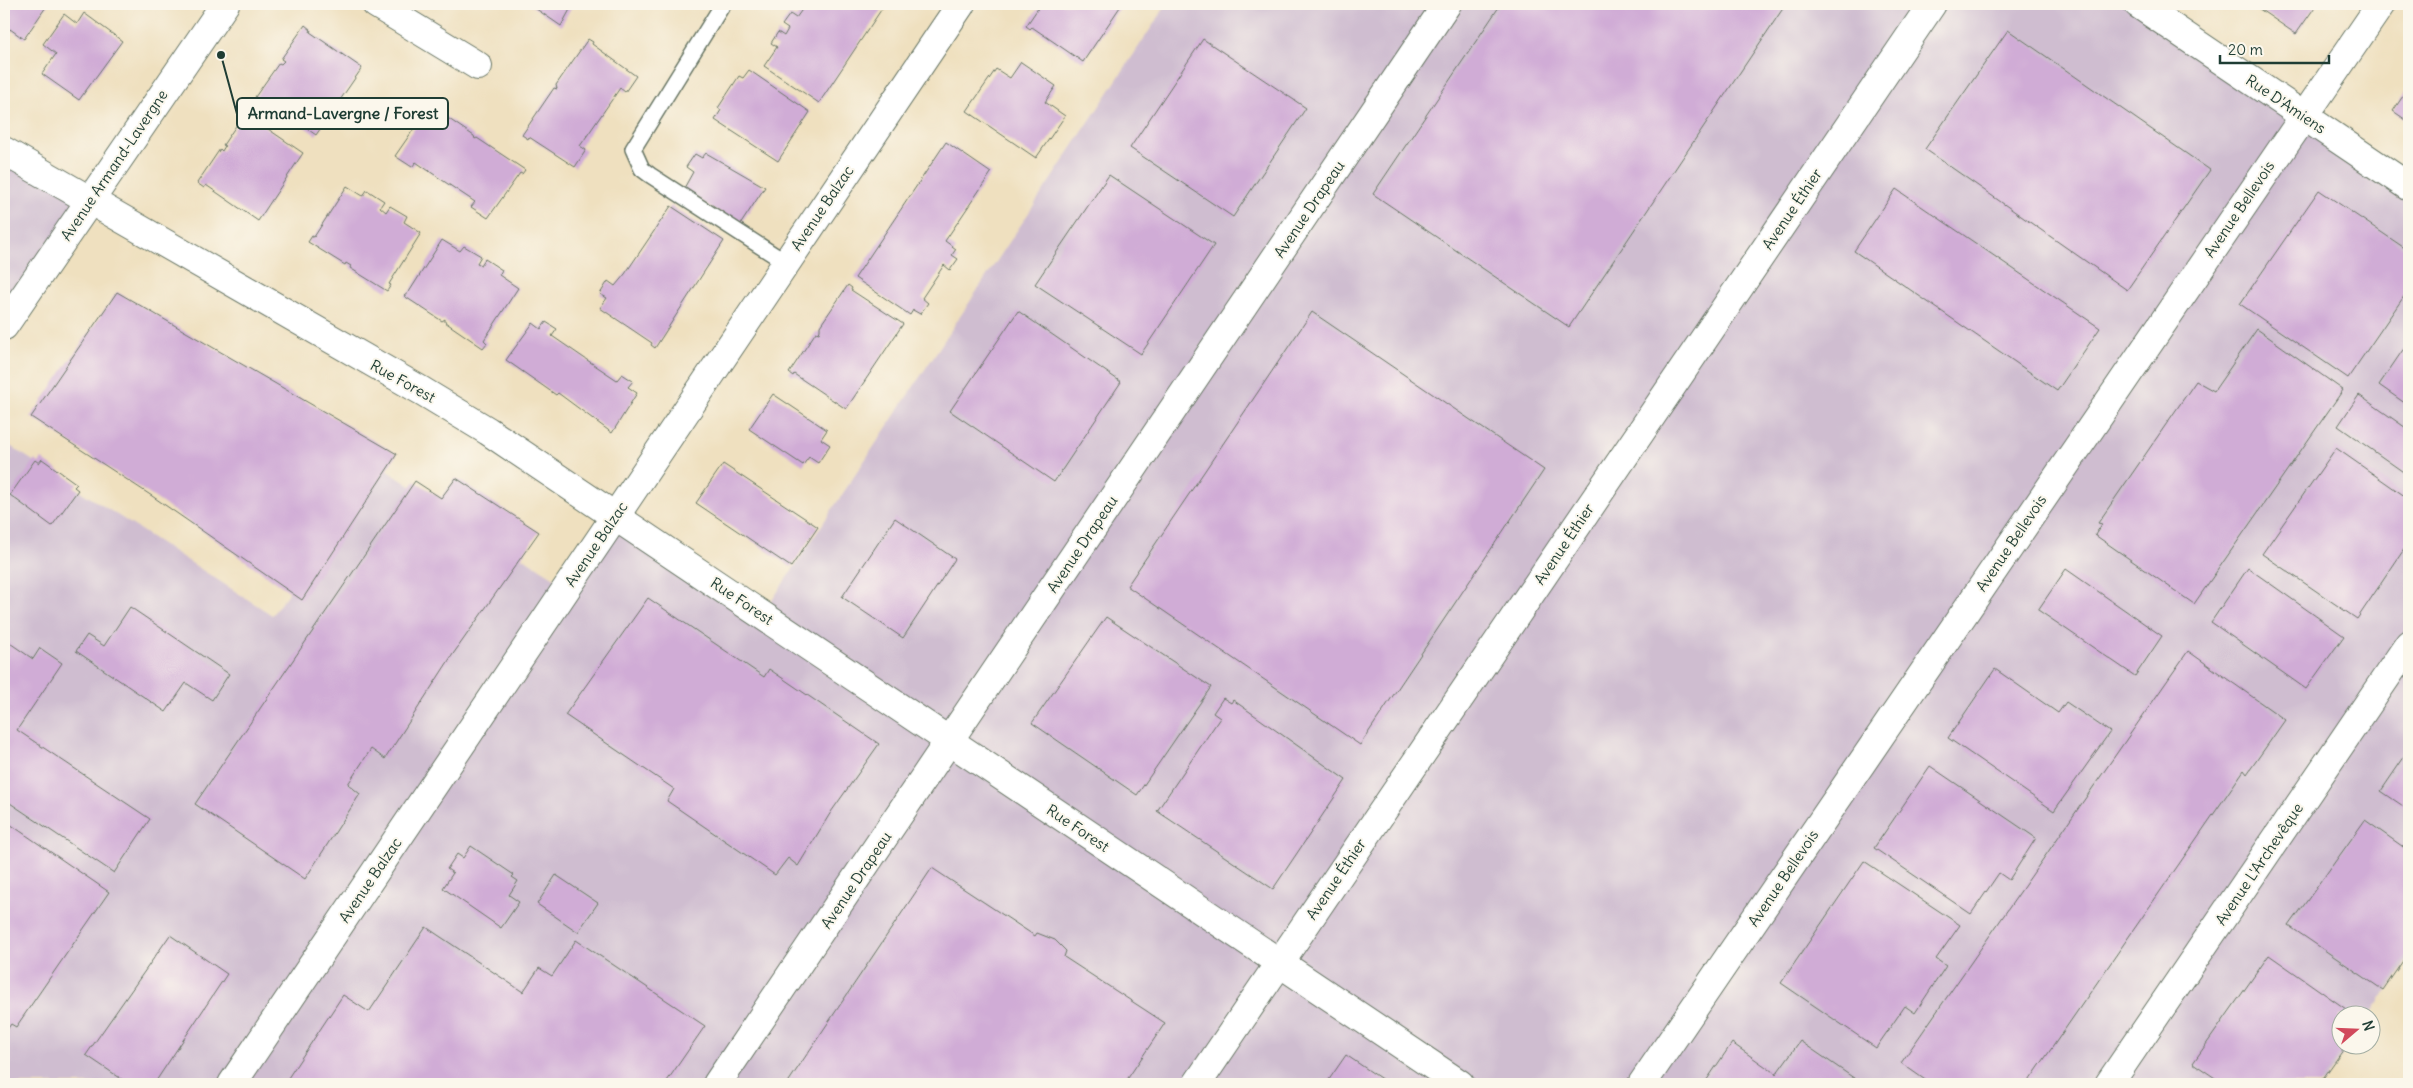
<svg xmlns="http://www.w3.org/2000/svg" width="2413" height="1088" viewBox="0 0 2413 1088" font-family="Delius,sans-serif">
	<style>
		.industrial { fill: #cfbdd0 }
		.building { fill: #d0acd6 }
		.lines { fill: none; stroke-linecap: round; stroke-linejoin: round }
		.lane-casing { stroke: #687665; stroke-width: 18 }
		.street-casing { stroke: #687665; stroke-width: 30 }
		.lane { stroke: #fff; stroke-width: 15 }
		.street { stroke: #fff; stroke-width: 28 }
		.labels { text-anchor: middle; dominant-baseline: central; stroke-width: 4; stroke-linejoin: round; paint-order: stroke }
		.street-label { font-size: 15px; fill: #1f3d34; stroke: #fbf7ec }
		.leader { fill: none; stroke: #1f3d34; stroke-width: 2 }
		.callout-dot { fill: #1f3d34; stroke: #fbf7ec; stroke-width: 2 }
		.callout { fill: #fbf7ec; stroke: #1f3d34; stroke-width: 2 }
		.callout-label { font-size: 16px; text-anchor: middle; font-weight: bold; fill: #1f3d34 }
	</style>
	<rect width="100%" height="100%" fill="#fbf7ec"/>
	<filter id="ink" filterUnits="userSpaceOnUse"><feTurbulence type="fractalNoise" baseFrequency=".02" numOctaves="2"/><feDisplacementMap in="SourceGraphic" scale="10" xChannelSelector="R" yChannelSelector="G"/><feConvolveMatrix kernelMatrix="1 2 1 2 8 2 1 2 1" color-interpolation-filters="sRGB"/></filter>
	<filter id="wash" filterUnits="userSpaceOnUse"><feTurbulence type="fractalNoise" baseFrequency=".0096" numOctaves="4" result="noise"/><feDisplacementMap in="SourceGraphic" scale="20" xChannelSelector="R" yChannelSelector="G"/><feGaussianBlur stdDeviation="1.12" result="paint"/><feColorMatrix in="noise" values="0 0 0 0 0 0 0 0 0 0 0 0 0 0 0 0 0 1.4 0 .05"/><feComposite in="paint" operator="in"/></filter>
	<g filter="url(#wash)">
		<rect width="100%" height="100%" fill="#efe0bf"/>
		<g class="industrial">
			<polygon points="1167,4 2138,4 2409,187 2409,958 2370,1015 2340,1016 2340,1046 2349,1046 2323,1084 4,1084 4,442 272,615 381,467 567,586 614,516 763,614"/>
			<polygon points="4,151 88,201 4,326"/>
		</g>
		<g id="blocks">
			<g class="building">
				<polygon points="4,4 48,4 24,39 10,29 4,38"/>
				<polygon points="529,4 573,4 561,26"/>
				<polygon points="806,4 885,4 819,103 764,66 777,47 771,43 778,32 784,36 788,29 782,25 790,14 796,18"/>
				<polygon points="1041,4 1122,4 1083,62 1032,27 1030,29 1026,26"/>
				<polygon points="1501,4 1786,4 1569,327 1373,194"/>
				<polygon points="2252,4 2317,4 2296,34"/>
				<polygon points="84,13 122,41 79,100 42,74 56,54 43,44 64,14 77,24"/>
				<polygon points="305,25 311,30 310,32 362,68 316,135 265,99 263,102 255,97 279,63 281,64 284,61 281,59"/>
				<polygon points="2008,30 2210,170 2127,290 1925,149"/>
				<polygon points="588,39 593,42 592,44 636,76 625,92 620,88 580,146 586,150 575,167 529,137 528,139 522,135 554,88 557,89 556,85"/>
				<polygon points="1203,39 1306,108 1233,217 1130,148"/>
				<polygon points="1021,62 1056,86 1045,102 1065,116 1036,158 967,111 996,69 1010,78"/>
				<polygon points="749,70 810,112 778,161 715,120 721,110 718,108 739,76 743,78"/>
				<polygon points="2409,87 2409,122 2393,111"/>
				<polygon points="427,104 474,136 475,139 477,138 525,170 522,174 520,173 488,218 471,207 475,202 445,182 416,162 412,167 395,156 427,110 424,108"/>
				<polygon points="246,111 253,116 252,118 303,153 258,221 206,185 204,188 197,183 220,149 222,151 225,146 223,145"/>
				<polygon points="946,142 991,173 945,241 956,249 952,255 958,259 950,270 944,265 922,298 928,303 920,314 913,310 910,315 855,278"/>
				<polygon points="706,153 765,187 740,225 683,190 693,172 686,167 695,154 702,158"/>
				<polygon points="1109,175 1214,245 1141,354 1035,284"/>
				<polygon points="347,186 363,196 367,190 384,201 380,207 386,212 390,206 407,216 404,222 421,233 389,284 391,285 387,291 350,268 351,266 346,263 345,265 308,242 312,236 314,237"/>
				<polygon points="1896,189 2100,328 2057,391 1854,251"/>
				<polygon points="2319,190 2409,251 2409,289 2348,378 2240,304"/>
				<polygon points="671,206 724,241 655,348 651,345 652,343 600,308 607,298 600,294 608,281 615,286 625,274"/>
				<polygon points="442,240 460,251 464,246 481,256 477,263 481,265 485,259 502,270 499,275 518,288 484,340 487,343 483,348 445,322 445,319 442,321 404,296 409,292"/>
				<polygon points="848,285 852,288 851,290 903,324 846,409 794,374 793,376 789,373 816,332 819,333 820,330 820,326"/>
				<polygon points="117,292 397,454 302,600 152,496 31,417"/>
				<polygon points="1018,311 1121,382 1054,482 950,411"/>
				<polygon points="1312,312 1544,470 1360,745 1127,586"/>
				<polygon points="546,322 557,329 552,336 584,358 617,380 622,374 633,381 628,387 637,393 612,433 558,393 556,395 506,360 533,323 541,329"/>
				<polygon points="2257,329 2343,390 2194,604 2095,535 2102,524 2098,523 2196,381 2214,391"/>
				<polygon points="2409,341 2409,406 2379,385"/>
				<polygon points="773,394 827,430 821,439 830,445 818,463 809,457 803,465 749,429"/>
				<polygon points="2359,395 2409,430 2409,476 2338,426"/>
				<polygon points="2336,448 2409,499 2409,542 2357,619 2262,554"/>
				<polygon points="42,459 77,484 74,487 78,490 52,526 10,495 35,460 39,463"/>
				<polygon points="723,464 818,527 791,567 696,503"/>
				<polygon points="456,478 539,532 451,657 385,759 371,749 348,784 360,794 305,879 195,804 415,481 441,498"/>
				<polygon points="895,518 955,559 903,638 842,597"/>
				<polygon points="2248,568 2344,636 2306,689 2211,622"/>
				<polygon points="2066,569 2162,636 2135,676 2038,610"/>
				<polygon points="648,598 764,677 769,669 879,744 831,812 798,866 788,858 775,875 667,801 674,789 565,715"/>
				<polygon points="130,607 229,674 212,700 186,683 166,712 76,651 87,635 104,646"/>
				<polygon points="1106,617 1211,687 1137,795 1032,723"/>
				<polygon points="4,639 33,659 40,648 62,663 17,730 150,819 114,873 4,799"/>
				<polygon points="2188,651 2285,720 2247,774 2244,770 2027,1084 1931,1084 1901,1063"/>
				<polygon points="1995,669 2058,713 2066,702 2110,732 2054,811 1948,738"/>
				<polygon points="1223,698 1231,703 1233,700 1346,780 1273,889 1157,811 1220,718 1213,713"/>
				<polygon points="2409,750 2409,810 2381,791"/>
				<polygon points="1930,766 2036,838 2009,880 1999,873 1971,914 1874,848"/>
				<polygon points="4,820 109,892 16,1027 11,1024 4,1034"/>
				<polygon points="2365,820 2409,851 2409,952 2383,990 2289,926"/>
				<polygon points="471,846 514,875 512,877 518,881 509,895 519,902 501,928 443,888 453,873 447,869 457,854 463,858"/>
				<polygon points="1864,861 1960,925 1936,959 1946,966 1915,1013 1905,1006 1876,1048 1781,983"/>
				<polygon points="932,868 1035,936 1037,933 1055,940 1066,951 1064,957 1165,1023 1124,1084 787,1084"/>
				<polygon points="556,875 598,903 578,932 537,904"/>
				<polygon points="426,927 523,992 539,968 552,976 576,940 705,1026 665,1084 284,1084 343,995 369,1012"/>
				<polygon points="170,935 227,974 154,1084 129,1084 86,1055"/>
				<polygon points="2269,955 2356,1016 2340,1016 2340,1046 2346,1046 2319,1084 2224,1084 2193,1063"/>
				<polygon points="1800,1041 1861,1083 1860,1084 1704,1084 1732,1043 1776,1074"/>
				<polygon points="1346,1055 1389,1084 1326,1084"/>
			</g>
		</g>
	</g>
	<g filter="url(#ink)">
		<use href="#blocks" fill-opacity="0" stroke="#687665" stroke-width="1"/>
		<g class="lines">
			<g class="lane-casing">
				<polyline id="lane" points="723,4 633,149 642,169 650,175 785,262"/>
			</g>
			<g class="street-casing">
				<g id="street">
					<polyline points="376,4 478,66"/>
					<polyline points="2138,4 2409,187"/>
					<polyline points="4,151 422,391 488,431 1460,1084"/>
					<polyline points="4,326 225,4"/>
					<polyline points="232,1084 961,4"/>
					<polyline points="717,1084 1447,4"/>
					<polyline points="1197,1084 1932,4"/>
					<polyline points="1642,1084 2381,4"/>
					<polyline points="2109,1084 2409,644"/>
				</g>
			</g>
			<use href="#lane" class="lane"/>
			<use href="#street" class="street"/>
		</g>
	</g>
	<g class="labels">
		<g class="street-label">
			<text transform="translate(2286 104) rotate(34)">Rue D'Amiens</text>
			<text transform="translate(114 165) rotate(-56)">Avenue Armand-Lavergne</text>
			<text transform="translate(822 208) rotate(-56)">Avenue Balzac</text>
			<text transform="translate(1309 209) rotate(-56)">Avenue Drapeau</text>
			<text transform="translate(1792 209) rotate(-56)">Avenue Éthier</text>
			<text transform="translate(2239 209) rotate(-56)">Avenue Bellevois</text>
			<text transform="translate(403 381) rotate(29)">Rue Forest</text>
			<text transform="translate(2011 543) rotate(-56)">Avenue Bellevois</text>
			<text transform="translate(596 544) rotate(-56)">Avenue Balzac</text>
			<text transform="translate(1082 544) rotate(-56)">Avenue Drapeau</text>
			<text transform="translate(1564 544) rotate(-56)">Avenue Éthier</text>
			<text transform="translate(742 601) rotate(34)">Rue Forest</text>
			<text transform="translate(1078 828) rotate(34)">Rue Forest</text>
			<text transform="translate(2259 864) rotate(-56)">Avenue L'Archevêque</text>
			<text transform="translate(1783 878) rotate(-56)">Avenue Bellevois</text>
			<text transform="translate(1336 879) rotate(-56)">Avenue Éthier</text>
			<text transform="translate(370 880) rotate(-56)">Avenue Balzac</text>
			<text transform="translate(856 880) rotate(-56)">Avenue Drapeau</text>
		</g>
	</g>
	<path class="leader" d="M221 55L237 114"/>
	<circle class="callout-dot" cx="221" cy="55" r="5"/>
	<rect class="callout" x="237" y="98" width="211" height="31" rx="5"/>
	<g class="callout-label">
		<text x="343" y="119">Armand-Lavergne / Forest</text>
	</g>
	<rect width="2413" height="1088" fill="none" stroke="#fbf7ec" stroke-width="20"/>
	<g transform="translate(2356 1030) rotate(71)"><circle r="24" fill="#fbf7ec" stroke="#a3ada2"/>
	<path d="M0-4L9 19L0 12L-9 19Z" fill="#d1495b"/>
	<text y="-8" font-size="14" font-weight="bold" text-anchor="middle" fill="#1f3d34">N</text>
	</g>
	<path d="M2220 55v8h109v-8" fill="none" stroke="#1f3d34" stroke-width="2.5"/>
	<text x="2228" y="55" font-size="15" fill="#1f3d34" stroke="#fbf7ec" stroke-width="4" paint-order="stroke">20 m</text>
</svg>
